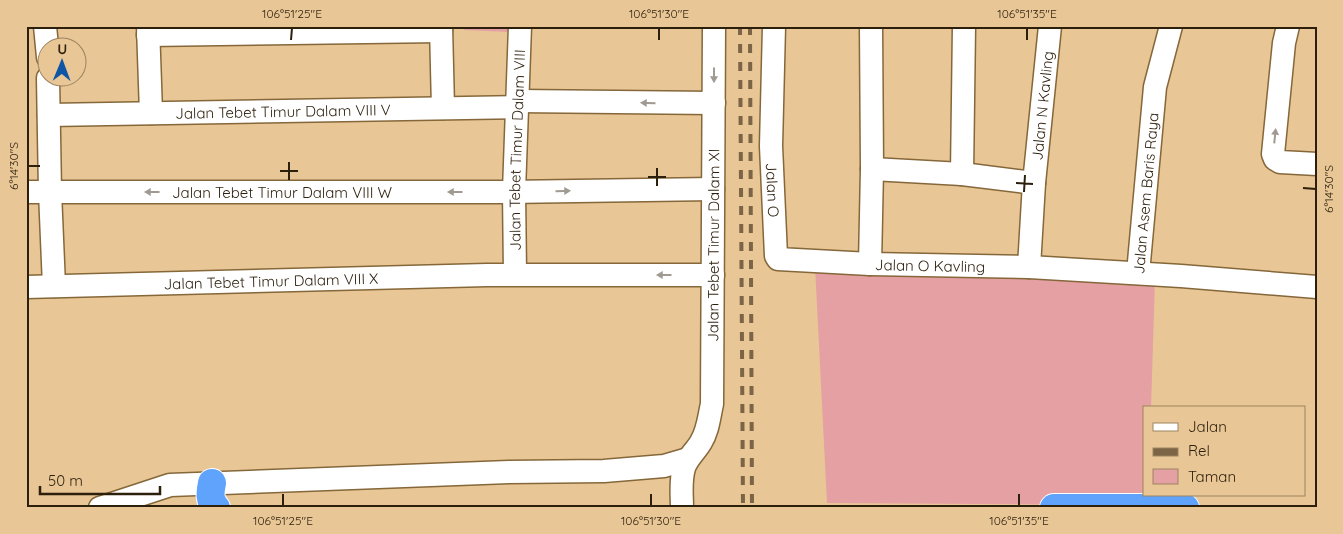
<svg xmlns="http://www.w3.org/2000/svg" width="1343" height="534" viewBox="0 0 1343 534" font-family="Quicksand,sans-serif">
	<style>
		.green { fill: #e5a0a4 }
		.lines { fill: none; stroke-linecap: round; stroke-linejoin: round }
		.minor-casing { stroke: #856739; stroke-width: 25 }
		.highway-casing { stroke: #fff; stroke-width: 30 }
		.minor { stroke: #fff; stroke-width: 22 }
		.highway { stroke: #5fa3fc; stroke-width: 28 }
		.rail { stroke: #7b6546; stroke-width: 4; stroke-dasharray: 9 9; stroke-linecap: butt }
		.oneway { fill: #a09a92 }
		.ticks { fill: none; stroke: #2c1f0c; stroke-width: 2 }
		.labels { text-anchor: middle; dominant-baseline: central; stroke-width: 5; stroke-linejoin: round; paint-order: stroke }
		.street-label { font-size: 15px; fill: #2c1f0c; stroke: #e8c696 }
		.neatline { fill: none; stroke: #2c1f0c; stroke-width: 2 }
		.ticks-label { font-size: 12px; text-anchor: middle; fill: #2c1f0c }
	</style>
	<rect width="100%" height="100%" fill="#e8c696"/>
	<g class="green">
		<polygon points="464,26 509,26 509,32 464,30"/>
		<polygon points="815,266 1155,279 1151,408 1144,408 1144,495 1149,505 827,503"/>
	</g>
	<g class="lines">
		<g class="minor-casing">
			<g id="minor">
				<polyline points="45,26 48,57"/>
				<polyline points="148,26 151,113"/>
				<polyline points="441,26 443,108"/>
				<path id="s1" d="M 774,26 L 771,146 L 776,256 L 778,259 L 870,264 L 1029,267 L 1181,276 L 1317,287"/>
				<polyline points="1288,26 1284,43 1273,154 1275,159 1280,162 1317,164"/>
				<polyline points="148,35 441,31"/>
				<polyline points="48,78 50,192 54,286"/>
				<polyline points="518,101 714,103"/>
				<path id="s2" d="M 49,115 L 518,107"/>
				<polyline points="872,169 962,174 1034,183"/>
				<polyline points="962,174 964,26"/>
				<path id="s3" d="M 26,192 L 504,192 L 713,189"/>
				<polyline points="870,264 872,169 871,26"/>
				<path id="s4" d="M 1029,267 L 1034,183 L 1050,26"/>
				<path id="s5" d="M 1138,273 L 1155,87 L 1171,26"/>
				<path id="s6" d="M 515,274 L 514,191 L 520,26"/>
				<path id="s7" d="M 26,287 L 487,275 L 713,275"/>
				<polyline points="100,508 170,485 509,472 604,471 664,466 688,459"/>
				<path id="s8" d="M 682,508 C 682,495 680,481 684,468 C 687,458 696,451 701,442 C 708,431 709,417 712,404 L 714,26"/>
			</g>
		</g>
		<g class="highway-casing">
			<g id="highway">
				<path d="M 212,483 C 210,493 209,500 216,508"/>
				<polyline points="1054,508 1185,508"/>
			</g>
		</g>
		<use href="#minor" class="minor"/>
		<use href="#highway" class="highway"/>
		<g class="rail">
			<polyline points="740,26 743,508"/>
			<polyline points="750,26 752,508"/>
		</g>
	</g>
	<defs><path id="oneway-solid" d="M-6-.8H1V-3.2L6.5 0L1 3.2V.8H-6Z" transform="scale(1.25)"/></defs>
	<g class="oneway">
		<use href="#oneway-solid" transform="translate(714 75) rotate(90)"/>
		<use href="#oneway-solid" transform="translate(648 103) rotate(-179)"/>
		<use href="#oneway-solid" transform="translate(1275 136) rotate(-84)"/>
		<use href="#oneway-solid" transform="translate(563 191) rotate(-1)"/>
		<use href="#oneway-solid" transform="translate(152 192) rotate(180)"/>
		<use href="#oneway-solid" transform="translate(455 192) rotate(180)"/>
		<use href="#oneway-solid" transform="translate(664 275) rotate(-180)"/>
	</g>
	<path class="ticks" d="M 291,40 L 292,28M 659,40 L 659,28M 1027,40 L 1027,28M 28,166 L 40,166M 280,171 L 298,171M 648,177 L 666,177M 289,180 L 289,162M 1016,183 L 1033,184M 657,186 L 657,168M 1303,188 L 1316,189M 1024,192 L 1025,175M 283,506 L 283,494M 651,506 L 651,494M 1019,506 L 1019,494"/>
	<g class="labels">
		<g class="street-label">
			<text stroke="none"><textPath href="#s4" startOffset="162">Jalan N Kavling</textPath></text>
			<text stroke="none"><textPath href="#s2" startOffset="234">Jalan Tebet Timur Dalam VIII V</textPath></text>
			<text stroke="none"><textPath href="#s6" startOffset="124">Jalan Tebet Timur Dalam VIII</textPath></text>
			<text stroke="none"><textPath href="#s1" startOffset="164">Jalan O</textPath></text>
			<text stroke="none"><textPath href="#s5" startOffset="80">Jalan Asem Baris Raya</textPath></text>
			<text stroke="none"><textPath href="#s3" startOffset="256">Jalan Tebet Timur Dalam VIII W</textPath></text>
			<text stroke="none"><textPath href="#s8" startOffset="270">Jalan Tebet Timur Dalam XI</textPath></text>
			<text stroke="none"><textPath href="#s1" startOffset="386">Jalan O Kavling</textPath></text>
			<text stroke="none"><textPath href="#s7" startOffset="245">Jalan Tebet Timur Dalam VIII X</textPath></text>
		</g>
	</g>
	<rect width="1343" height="534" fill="none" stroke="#e8c696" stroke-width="55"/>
	<rect x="1143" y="406" width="162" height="90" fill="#e8c696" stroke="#9d835f"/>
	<rect x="1153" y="423" width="25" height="8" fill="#ffffff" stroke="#9d835f"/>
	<text x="1188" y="432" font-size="15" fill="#2c1f0c">Jalan</text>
	<rect x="1153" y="448" width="25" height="8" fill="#7b6546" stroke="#9d835f"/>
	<text x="1188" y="456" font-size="15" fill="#2c1f0c">Rel</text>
	<rect x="1153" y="469" width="25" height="15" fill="#e5a0a4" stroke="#9d835f"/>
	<text x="1188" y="482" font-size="15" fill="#2c1f0c">Taman</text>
	<g transform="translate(62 62) rotate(1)"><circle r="24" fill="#e8c696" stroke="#9d835f"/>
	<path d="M0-4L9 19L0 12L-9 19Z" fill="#0f55a5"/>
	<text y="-8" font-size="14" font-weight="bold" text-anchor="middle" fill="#2c1f0c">U</text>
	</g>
	<path d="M40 486v8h120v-8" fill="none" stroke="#2c1f0c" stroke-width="2.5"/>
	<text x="48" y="486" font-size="15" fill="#2c1f0c" stroke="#e8c696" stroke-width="4" paint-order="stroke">50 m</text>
	<rect x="28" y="28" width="1288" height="478" class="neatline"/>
	<g class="ticks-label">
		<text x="292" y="18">106°51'25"E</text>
		<text x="659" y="18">106°51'30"E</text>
		<text x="1027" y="18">106°51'35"E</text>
		<text transform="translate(14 166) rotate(-90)" y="4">6°14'30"S</text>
		<text transform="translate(1329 189) rotate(-90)" y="4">6°14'30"S</text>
		<text x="283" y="525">106°51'25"E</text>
		<text x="651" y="525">106°51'30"E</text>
		<text x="1019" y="525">106°51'35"E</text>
	</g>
</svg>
